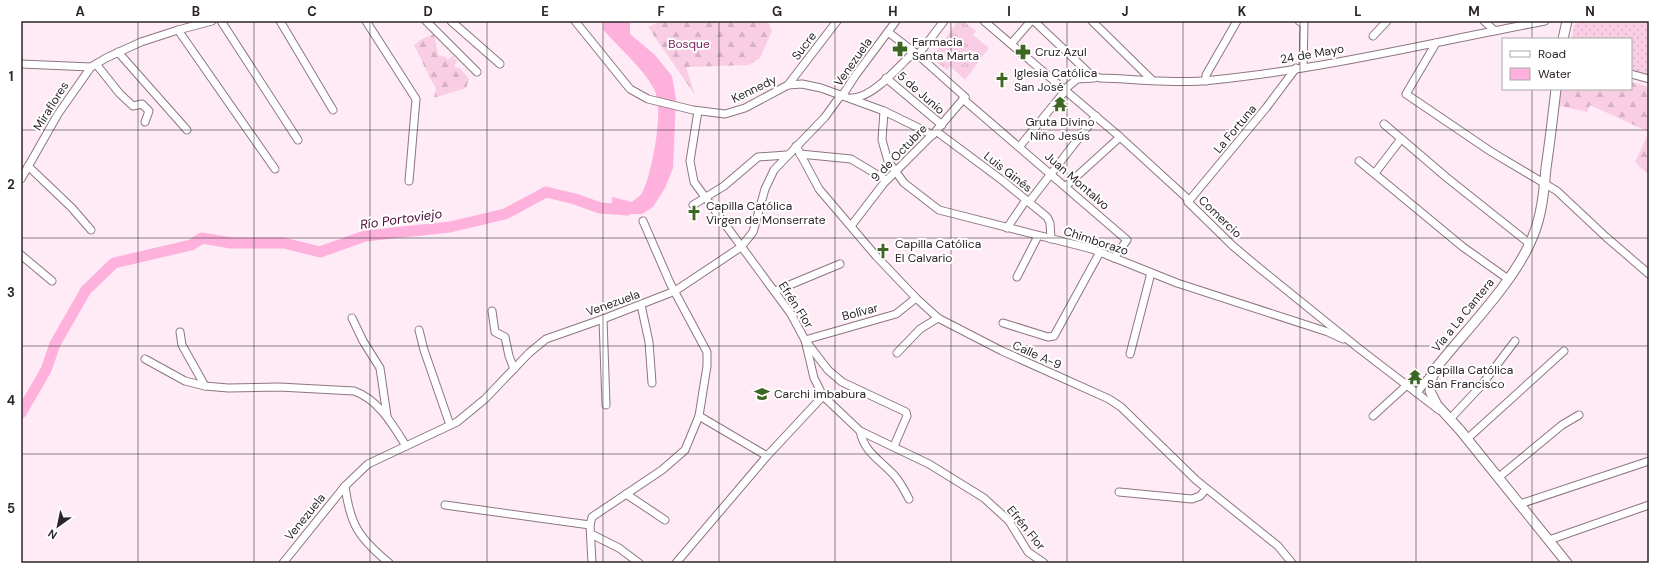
<svg xmlns="http://www.w3.org/2000/svg" width="1670" height="584" viewBox="0 0 1670 584" font-family="'DM Sans',sans-serif">
	<style>
		.grass { fill: url(#grass-dots) }
		.forest { fill: url(#forest-firs) }
		.park { fill: url(#park-tufts) }
		.water { fill: #feb1dc }
		.lines { fill: none; stroke-linecap: round; stroke-linejoin: round }
		.river { stroke: #feb1dc; stroke-width: 11 }
		.minor-casing { stroke: #8c7682; stroke-width: 9 }
		.major-casing { stroke: #8c7682; stroke-width: 11 }
		.minor { stroke: #fff; stroke-width: 7 }
		.major { stroke: #fff; stroke-width: 9 }
		.grid { fill: none; stroke: #2d2429; stroke-width: 1; stroke-opacity: 0.55 }
		.labels { text-anchor: middle; dominant-baseline: central; stroke-width: 4; stroke-linejoin: round; paint-order: stroke }
		.poi-label { font-size: 12px; fill: #2d2429; stroke: #fff; text-anchor: start }
		.park-label { font-size: 12px; fill: #772058; stroke: #fff }
		.street-label { font-size: 12px; fill: #2d2429; stroke: #fff }
		.water-label { font-size: 13px; font-style: italic; fill: #4c0a37; stroke: #fff }
		.neatline { fill: none; stroke: #2d2429; stroke-width: 1.5 }
		.grid-label { font-size: 13px; text-anchor: middle; font-weight: bold; fill: #2d2429 }
	</style>
	<defs>
		<pattern id="grass-dots" width="8" height="8" patternUnits="userSpaceOnUse"><rect width="8" height="8" fill="#f9cee5"/><path d="M2 2h.1M6 6h.1" fill="none" stroke="#d6b1c4" stroke-width="1.8" stroke-linecap="round"/></pattern>
		<pattern id="forest-firs" width="22" height="20" patternUnits="userSpaceOnUse"><rect width="22" height="20" fill="#f9cee5"/><path d="M5 1l3.5 6h-7zM16 11l3.5 6h-7z" fill="#d6b1c4"/></pattern>
		<pattern id="park-tufts" width="24" height="20" patternUnits="userSpaceOnUse"><rect width="24" height="20" fill="#f9cee5"/><path d="M3 7l-1-3M5 7V3M7 7l1-3M15 17l-1-3M17 17v-4M19 17l1-3" fill="none" stroke="#d6b1c4"/></pattern>
	</defs>
	<rect width="100%" height="100%" fill="#feebf5"/>
	<polygon class="grass" points="1581,21 1649,21 1649,76 1631,71 1631,39 1572,39 1574,25"/>
	<g class="forest">
		<polygon points="661,21 768,21 772,31 760,58 749,65 686,67 695,95 648,27"/>
		<path d="M 434,34 L 438,55 L 446,57 L 447,60 L 453,56 L 457,61 L 454,67 L 460,68 L 469,79 L 466,88 L 434,98 L 436,88 C 427,74 422,60 414,45 L 422,39 Z"/>
		<polygon points="1631,82 1649,87 1649,175 1635,162 1649,132 1590,105 1587,112 1557,105 1559,89 1631,89"/>
	</g>
	<polygon class="park" points="958,21 963,21 976,31 973,35 989,48 965,80 950,66 947,70 931,58"/>
	<path class="water" d="M 604,21 L 630,21 L 630,34 L 655,55 L 672,76 L 676,99 L 673,168 L 665,188 L 653,207 L 642,214 L 612,214 L 612,197 L 632,202 C 635,199 641,196 643,191 C 652,172 665,108 654,89 C 642,66 619,49 603,29 Z"/>
	<g class="lines">
		<polyline class="river" points="21,413 46,370 55,344 86,290 114,263 191,245 202,238 231,243 284,243 320,252 365,236 450,227 505,214 546,192 575,199 600,208 627,210"/>
		<g class="minor-casing">
			<g id="minor">
				<polyline points="221,21 298,140"/>
				<polyline points="280,21 333,110"/>
				<polyline points="366,21 416,99 409,181"/>
				<polyline points="426,21 477,72"/>
				<polyline points="451,21 500,64"/>
				<polyline points="575,21 630,89 648,99 693,110 725,114 745,108 788,85 802,84 821,88 884,111 933,135"/>
				<polyline points="984,21 1120,137 1189,200 1188,202 1233,246 1258,267 1357,347 1439,410"/>
				<path d="M 1034,21 L 1091,75 L 1100,78 C 1137,79 1176,84 1213,80 C 1324,69 1434,42 1545,21"/>
				<polyline points="1092,21 1152,80"/>
				<polyline points="1299,21 1304,24 1303,67"/>
				<polyline points="1484,21 1494,30"/>
				<polyline points="178,30 275,169"/>
				<polyline points="888,32 918,55 965,97 963,99 1127,240 1114,258"/>
				<polyline points="1373,36 1387,21"/>
				<polyline points="1436,43 1406,94 1490,151 1557,191 1606,237 1649,274"/>
				<polyline points="1011,44 1031,21"/>
				<polyline points="118,52 187,130"/>
				<polyline points="21,64 91,67 106,58 141,42 178,30 212,21"/>
				<polyline points="96,64 120,94 133,106 142,104 149,111 145,122"/>
				<polyline points="1631,74 1649,79"/>
				<polyline points="886,78 942,125"/>
				<polyline points="1206,81 1206,75 1237,21"/>
				<polyline points="788,85 837,21"/>
				<polyline points="1064,90 1077,79 1094,78"/>
				<polyline points="842,96 855,76 896,21"/>
				<path d="M 852,98 C 873,98 899,66 914,52 L 918,55 L 944,21"/>
				<polyline points="698,111 690,161 694,182 791,314 805,340 814,378 823,396 860,431 929,464 984,498 1009,521 1028,552 1044,563"/>
				<polyline points="884,111 882,140 888,161 904,183 939,210 1092,249 1177,283 1328,332 1343,339"/>
				<polyline points="1384,124 1446,177 1530,244"/>
				<polyline points="936,131 1003,181 1047,217 1050,223 1051,239"/>
				<polyline points="796,146 819,189 876,256 916,298 938,318 1002,351 1109,399 1121,407 1196,480 1278,546 1292,563"/>
				<polyline points="1020,146 1065,91"/>
				<polyline points="800,154 851,159 886,180"/>
				<polyline points="1359,161 1463,247 1508,279"/>
				<polyline points="28,166 72,208 91,230"/>
				<polyline points="1375,173 1401,139"/>
				<polyline points="21,179 58,114 91,67"/>
				<polyline points="1066,186 1120,137"/>
				<polyline points="1029,202 1096,116"/>
				<polyline points="1188,202 1266,108 1296,68"/>
				<polyline points="693,205 724,186 758,157 787,155"/>
				<polyline points="851,226 884,183 936,131 965,97"/>
				<polyline points="1007,228 1026,200"/>
				<polyline points="21,255 52,281"/>
				<polyline points="1017,277 1038,236"/>
				<polyline points="775,291 840,264"/>
				<polyline points="641,305 649,342 652,383"/>
				<polyline points="492,311 495,332 505,337 509,356 514,369"/>
				<polyline points="352,318 363,341 380,368 387,416"/>
				<polyline points="603,319 606,405"/>
				<polyline points="1003,323 1048,337 1054,336 1100,252"/>
				<polyline points="419,330 424,350 450,425"/>
				<polyline points="180,332 182,345 205,386"/>
				<polyline points="897,353 920,329 938,318"/>
				<polyline points="1130,354 1151,273"/>
				<path d="M 145,359 L 185,381 L 205,386 L 228,388 L 279,387 L 354,391 C 378,399 393,425 406,446"/>
				<polyline points="1417,393 1432,373"/>
				<polyline points="699,416 767,456"/>
				<polyline points="1373,416 1407,385"/>
				<polyline points="1447,417 1450,419 1480,387 1515,341"/>
				<path d="M 860,431 C 864,452 880,460 894,475 C 900,482 905,491 909,499"/>
				<polyline points="1467,439 1564,351"/>
				<polyline points="894,446 907,416 906,412 842,382 828,370 805,340 896,314 916,298"/>
				<polyline points="1499,477 1562,425 1579,415"/>
				<path d="M 345,486 C 350,525 359,538 389,563"/>
				<polyline points="1119,492 1192,499 1200,496 1206,489"/>
				<polyline points="626,494 665,520"/>
				<polyline points="1520,504 1649,461"/>
				<polyline points="445,505 590,525"/>
				<polyline points="591,534 619,548 639,563"/>
				<polyline points="1549,540 1649,505"/>
				<polyline points="283,563 345,486 368,464 457,422 485,399 529,353 546,339 603,319 675,291 741,247 753,232 765,189 774,170 825,117 841,95"/>
				<polyline points="592,563 590,525 592,517 662,470 685,450 699,416 707,366 707,352 670,283 643,221"/>
				<polyline points="676,563 767,456 823,396"/>
			</g>
		</g>
		<g class="major-casing">
			<g id="major">
				<polyline points="1563,39 1567,21"/>
				<path d="M 1556,89 C 1553,115 1550,141 1546,168 C 1544,190 1542,215 1533,236 C 1516,280 1466,330 1436,368 L 1431,381 L 1430,391 L 1437,405 L 1460,430 L 1567,563"/>
			</g>
		</g>
		<use href="#minor" class="minor"/>
		<use href="#major" class="major"/>
	</g>
	<path class="grid" d="M 138,21 L 138,563M 254,21 L 254,563M 370,21 L 370,563M 487,21 L 487,563M 603,21 L 603,563M 719,21 L 719,563M 835,21 L 835,563M 951,21 L 951,563M 1067,21 L 1067,563M 1183,21 L 1183,563M 1300,21 L 1300,563M 1416,21 L 1416,563M 1532,21 L 1532,39M 1532,89 L 1532,563M 21,130 L 1649,130M 21,238 L 1649,238M 21,346 L 1649,346M 21,454 L 1649,454"/>
	<defs>
		<g id="pharmacy-bare" transform="scale(1.2)"><path d="M-2-6h4v4h4v4h-4v4h-4v-4h-4v-4h4Z" fill="#3e6723" stroke="#fff" stroke-width="2.5" paint-order="stroke"/></g>
		<g id="church-bare" transform="scale(1.2)"><path d="M-1.2-6h2.4v3.5h3.3v2.4h-3.3V6h-2.4V-.1h-3.3v-2.4h3.3Z" fill="#3e6723" stroke="#fff" stroke-width="2.5" paint-order="stroke"/></g>
		<g id="temple-bare" transform="scale(1.2)"><path d="M0-6L5-2H3V0L6.5 2.5H4V6H1.5V3h-3V6H-4V2.5H-6.5L-3 0V-2H-5Z" fill="#3e6723" stroke="#fff" stroke-width="2.5" paint-order="stroke"/></g>
		<g id="school-bare" transform="scale(1.2)"><path d="M0-5L7-2L0 1L-7-2ZM-4 1L0 2.5L4 1V4Q0 6-4 4Z" fill="#3e6723" stroke="#fff" stroke-width="2.5" paint-order="stroke"/></g>
	</defs>
	<g fill-rule="evenodd">
		<use href="#pharmacy-bare" x="900" y="49"/>
		<use href="#pharmacy-bare" x="1023" y="52"/>
		<use href="#church-bare" x="1002" y="80"/>
		<use href="#temple-bare" x="1060" y="104"/>
		<use href="#church-bare" x="694" y="213"/>
		<use href="#church-bare" x="883" y="251"/>
		<use href="#temple-bare" x="1415" y="377"/>
		<use href="#school-bare" x="762" y="394"/>
	</g>
	<g class="labels">
		<g class="poi-label">
			<text x="912" y="42">Farmacia<tspan x="912" dy="14">Santa Marta</tspan></text>
			<text x="1035" y="52">Cruz Azul</text>
			<text x="1014" y="73">Iglesia Católica<tspan x="1014" dy="14">San José</tspan></text>
			<text x="1060" y="122" text-anchor="middle">Gruta Divino<tspan x="1060" dy="14">Niño Jesús</tspan></text>
			<text x="706" y="206">Capilla Católica<tspan x="706" dy="14">Virgen de Monserrate</tspan></text>
			<text x="895" y="244">Capilla Católica<tspan x="895" dy="14">El Calvario</tspan></text>
			<text x="1427" y="370">Capilla Católica<tspan x="1427" dy="14">San Francisco</tspan></text>
			<text x="774" y="394">Carchi imbabura</text>
		</g>
		<g class="park-label">
			<text x="689" y="44">Bosque</text>
		</g>
		<g class="street-label">
			<text transform="translate(804 46) rotate(-53)">Sucre</text>
			<text transform="translate(1312 54) rotate(-10)">24 de Mayo</text>
			<text transform="translate(853 62) rotate(-55)">Venezuela</text>
			<text transform="translate(754 89) rotate(-26)">Kennedy</text>
			<text transform="translate(921 93) rotate(41)">5 de Junio</text>
			<text transform="translate(51 106) rotate(-58)">Miraflores</text>
			<text transform="translate(1235 129) rotate(-50)">La Fortuna</text>
			<text transform="translate(899 153) rotate(-46)">9 de Octubre</text>
			<text transform="translate(1008 172) rotate(38)">Luis Ginés</text>
			<text transform="translate(1077 181) rotate(41)">Juan Montalvo</text>
			<text transform="translate(1220 217) rotate(44)">Comercio</text>
			<text transform="translate(1096 241) rotate(18)">Chimborazo</text>
			<text transform="translate(613 303) rotate(-20)">Venezuela</text>
			<text transform="translate(796 305) rotate(57)">Efrén Flor</text>
			<text transform="translate(860 312) rotate(-15)">Bolívar</text>
			<text transform="translate(1463 315) rotate(-51)">Vía a La Cantera</text>
			<text transform="translate(1037 355) rotate(24)">Calle A-9</text>
			<text transform="translate(305 517) rotate(-51)">Venezuela</text>
			<text transform="translate(1026 528) rotate(51)">Efrén Flor</text>
		</g>
		<g class="water-label">
			<text transform="translate(401 219) rotate(-8)">Río Portoviejo</text>
		</g>
	</g>
	<rect width="1670" height="584" fill="none" stroke="#ffffff" stroke-width="44"/>
	<rect x="1502" y="38" width="130" height="52" fill="#ffffff" stroke="#aba7a9"/>
	<rect x="1510" y="51" width="20" height="6" fill="#ffffff" stroke="#aba7a9"/>
	<text x="1538" y="58" font-size="12" fill="#2d2429">Road</text>
	<rect x="1510" y="68" width="20" height="12" fill="#feb1dc" stroke="#aba7a9"/>
	<text x="1538" y="78" font-size="12" fill="#2d2429">Water</text>
	<g transform="translate(58 526) rotate(213)" stroke="#ffffff" stroke-width="3" paint-order="stroke">
	<path d="M0-3L7 15L0 10L-7 15Z" fill="#2d2429"/>
	<text y="-6" font-size="11" font-weight="bold" text-anchor="middle" fill="#2d2429">N</text>
	</g>
	<rect x="22" y="22" width="1626" height="540" class="neatline"/>
	<g class="grid-label">
		<text x="80" y="16">A</text>
		<text x="196" y="16">B</text>
		<text x="312" y="16">C</text>
		<text x="428" y="16">D</text>
		<text x="545" y="16">E</text>
		<text x="661" y="16">F</text>
		<text x="777" y="16">G</text>
		<text x="893" y="16">H</text>
		<text x="1009" y="16">I</text>
		<text x="1125" y="16">J</text>
		<text x="1242" y="16">K</text>
		<text x="1358" y="16">L</text>
		<text x="1474" y="16">M</text>
		<text x="1590" y="16">N</text>
		<text x="11" y="81">1</text>
		<text x="11" y="189">2</text>
		<text x="11" y="297">3</text>
		<text x="11" y="405">4</text>
		<text x="11" y="513">5</text>
	</g>
</svg>
